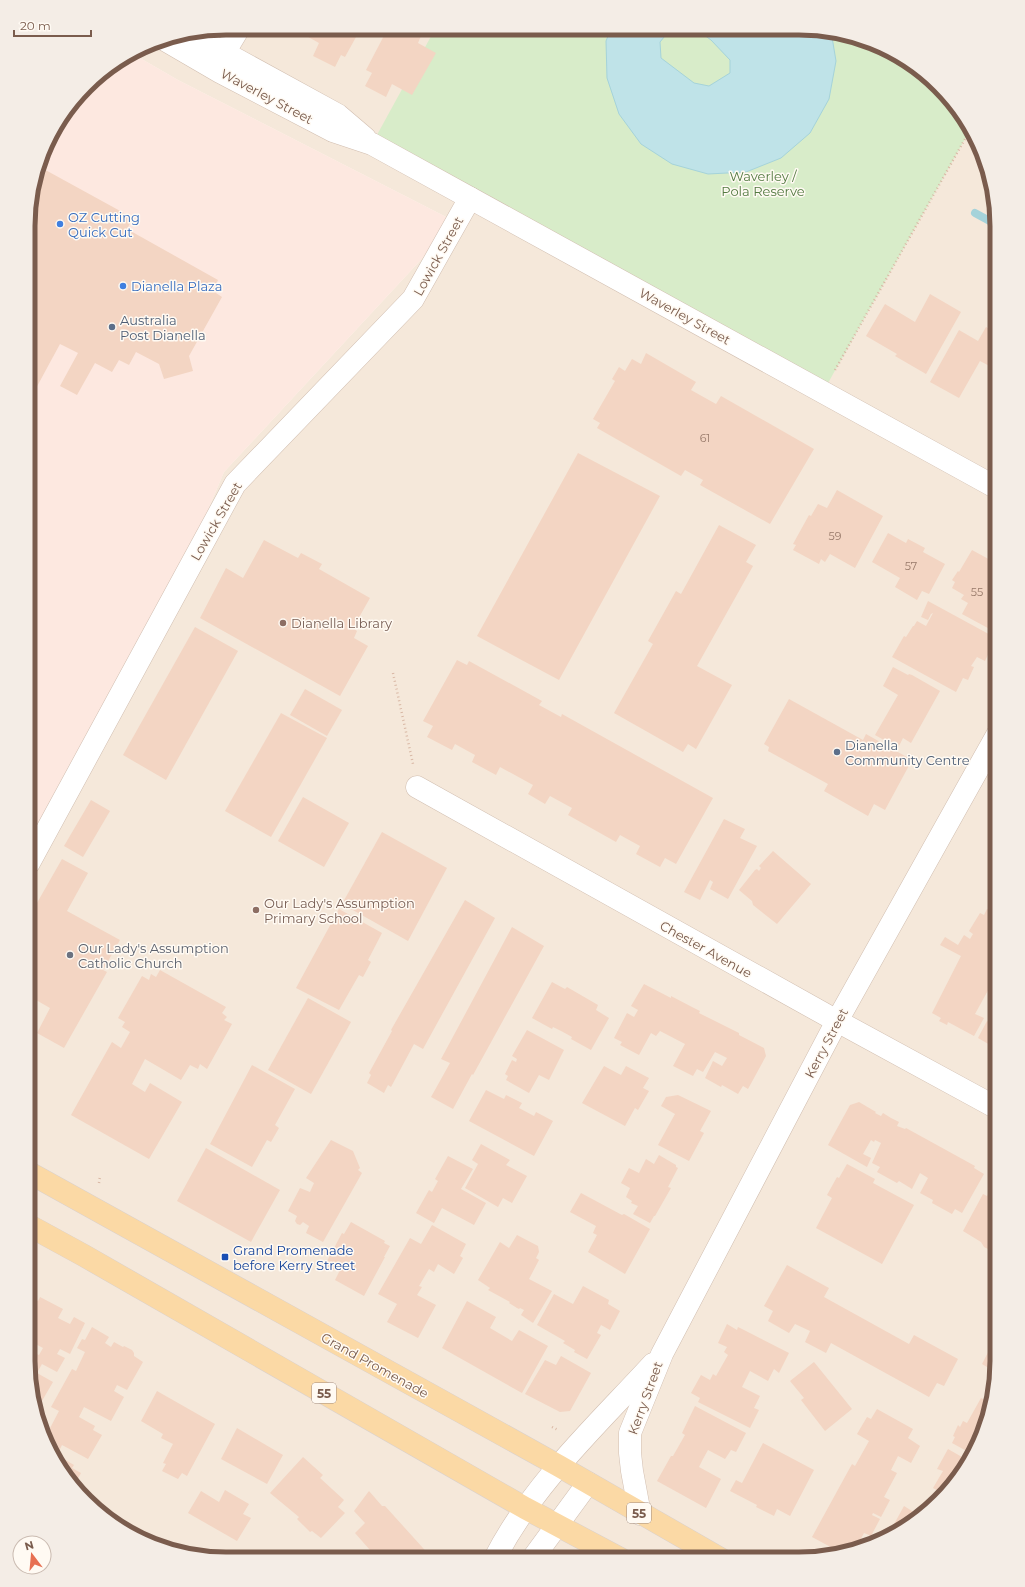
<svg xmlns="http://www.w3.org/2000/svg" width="1025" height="1587" viewBox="0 0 1025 1587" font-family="Montserrat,sans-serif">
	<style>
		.residential { fill: #f5e8da }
		.commercial { fill: #fde8e0 }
		.green { fill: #d8ecc9 }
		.water { fill: #bfe3e8; stroke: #a5d3da }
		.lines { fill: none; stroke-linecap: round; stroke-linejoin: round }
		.stream { stroke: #a5d3da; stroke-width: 8 }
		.building { fill: #f3d5c3 }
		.minor-casing { stroke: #d1beb0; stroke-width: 23 }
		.tertiary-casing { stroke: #d1beb0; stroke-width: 23 }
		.primary-casing { stroke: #dad1cd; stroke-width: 23 }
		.path { stroke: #d9b8a5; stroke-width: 2.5; stroke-dasharray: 1 3; stroke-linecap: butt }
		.minor { stroke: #fff; stroke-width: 22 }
		.tertiary { stroke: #fff; stroke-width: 22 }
		.primary { stroke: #fbd9a5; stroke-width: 22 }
		.shop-dot { fill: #3f7fe0; stroke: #fffaf3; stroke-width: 1.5 }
		.service-dot { fill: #5c6f8a; stroke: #fffaf3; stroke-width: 1.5 }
		.education-dot { fill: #8d6e63; stroke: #fffaf3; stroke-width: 1.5 }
		.worship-dot { fill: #6b7280; stroke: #fffaf3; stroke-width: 1.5 }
		.transit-dot { fill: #1a4fb4; stroke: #fffaf3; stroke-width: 1.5 }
		.labels { text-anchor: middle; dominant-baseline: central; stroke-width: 3; stroke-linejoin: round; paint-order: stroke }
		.number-label { font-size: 11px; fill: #987a6a }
		.shield { fill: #fffaf3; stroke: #a28b7f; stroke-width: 1 }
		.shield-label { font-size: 12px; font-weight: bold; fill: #7a5c4d }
		.street-label { font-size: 13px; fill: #7a5c4d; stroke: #fffaf3 }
		.park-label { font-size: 13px; fill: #537a41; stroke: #fffaf3 }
		.shop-label { font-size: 13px; fill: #366cbe; stroke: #fffaf3; text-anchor: start }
		.service-label { font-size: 13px; fill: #4e5e75; stroke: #fffaf3; text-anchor: start }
		.education-label { font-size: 13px; fill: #785e54; stroke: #fffaf3; text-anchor: start }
		.worship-label { font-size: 13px; fill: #5b616d; stroke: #fffaf3; text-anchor: start }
		.transit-label { font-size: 13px; fill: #164399; stroke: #fffaf3; text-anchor: start }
		.rim { fill: none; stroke: #7a5c4d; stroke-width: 5 }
	</style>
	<rect width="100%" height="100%" fill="#fdf6ec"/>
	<polygon class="residential" points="226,28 825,30 875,43 919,69 956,105 982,150 997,226 997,1374 986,1425 964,1471 929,1510 875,1544 799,1559 200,1557 150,1544 106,1518 69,1482 43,1437 28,1361 29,863 168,604 224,472 456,222 178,80 133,54 150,43"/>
	<polygon class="commercial" points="133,54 178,80 456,222 224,472 168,604 29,863 30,200 49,138 95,77"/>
	<polygon class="green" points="435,29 825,30 875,43 919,69 956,105 970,130 823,392 372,144"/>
	<polygon class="water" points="611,29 676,29 669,31 660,42 661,58 694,83 709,86 730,73 730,60 711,40 696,29 825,30 831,31 836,61 829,99 810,133 781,158 746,172 708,174 672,164 641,144 619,114 607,78 606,41"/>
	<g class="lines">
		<polyline class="stream" points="975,213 997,225"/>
	</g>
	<g class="building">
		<polygon points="292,28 361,28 345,57 341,55 335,67 313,56 319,43"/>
		<polygon points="388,28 391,28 399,33 402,29 418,29 423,31 418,43 436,53 412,95 392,84 386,97 365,86 372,73 366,70"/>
		<polygon points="40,167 133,218 127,229 218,280 213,291 222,297 189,356 193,371 164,379 159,364 136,352 129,365 119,360 112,372 95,363 77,395 60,386 78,353 60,344 34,392 29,390 30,200"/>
		<polygon points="930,294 961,312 926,374 895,356 897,354 866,336 885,304 915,322"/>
		<polygon points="986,327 997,333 997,370 980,361 959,398 930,382 959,330 978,341"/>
		<polygon points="646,353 696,382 691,390 716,404 721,396 814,449 770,524 700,485 703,480 685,470 681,476 597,428 600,423 593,419 615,381 612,379 619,367 625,371 632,359 641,364"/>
		<polygon points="578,453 660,496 559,680 477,636"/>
		<polygon points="837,490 883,516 855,568 830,554 825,562 821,559 819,564 793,550 796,545 793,544 809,515 811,516 818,504 827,508"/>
		<polygon points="719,525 756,545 746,562 753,566 697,666 732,685 696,749 688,744 683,752 614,713 653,644 648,641 676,591 681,594"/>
		<polygon points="888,533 906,543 908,539 925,548 923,552 945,564 929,594 922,591 917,600 895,587 900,578 872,562"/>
		<polygon points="264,540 298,558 301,553 322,564 319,569 370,598 353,628 357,631 354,638 368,646 340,696 200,618 226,568 243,578"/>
		<polygon points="972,550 994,562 992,567 997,569 997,633 962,614 968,603 961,599 964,595 952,588 955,582 952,580 958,571 959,572"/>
		<polygon points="928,601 996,638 985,661 977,657 971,666 974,667 968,680 963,678 956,692 892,657 904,636 906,637 913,626 914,626 917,621 926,626 933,613 931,614 928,620 921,617"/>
		<polygon points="195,627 238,651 166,780 123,755"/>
		<polygon points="457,660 467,665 469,661 542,701 539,705 561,717 562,714 713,798 676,864 665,858 660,867 636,854 640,846 620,835 616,842 568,815 572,808 550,796 545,804 528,794 533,785 500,767 496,775 472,762 475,755 455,744 452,750 427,737 433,726 423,721"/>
		<polygon points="893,667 908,675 909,674 912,675 940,691 911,743 903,738 898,748 875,735 898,695 883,686"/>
		<polygon points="305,689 342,710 327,736 290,715"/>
		<polygon points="789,699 863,740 866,734 912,760 885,810 874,804 868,816 824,791 828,784 768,751 769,747 764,744"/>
		<polygon points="281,713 327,738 271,837 225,811"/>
		<polygon points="303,797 349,823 324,867 278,841"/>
		<polygon points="91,800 110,811 83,857 64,846"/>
		<polygon points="724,819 745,829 740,838 757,846 728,899 710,889 713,882 710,880 700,900 684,892"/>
		<polygon points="382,832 447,868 408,941 342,904"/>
		<polygon points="773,851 811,884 777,924 753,905 752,901 739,890 755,870 757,869 759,871 761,868 759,866"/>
		<polygon points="62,859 88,873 67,911 120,940 103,970 107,972 64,1048 37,1033 50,1008 29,996 29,939 31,940 33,936 29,935 29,917"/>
		<polygon points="465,900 495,918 423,1049 414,1044 391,1087 388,1085 384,1093 367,1083 371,1075 369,1073 392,1031 391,1030"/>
		<polygon points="339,909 382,933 368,960 371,962 363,977 359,975 339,1010 296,988"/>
		<polygon points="987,909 997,914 997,974 975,1014 984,1018 974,1036 948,1022 947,1025 939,1021 941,1018 932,1013 961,956 940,945 945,937 958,945 964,935 970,939 973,934 969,931 980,913 984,915"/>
		<polygon points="512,927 544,946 473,1075 472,1074 453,1109 431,1097 450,1063 441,1059"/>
		<polygon points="160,970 226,1007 222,1013 227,1017 224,1020 232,1024 207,1069 200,1064 198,1069 190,1065 181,1080 145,1059 132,1084 145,1092 150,1083 182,1102 149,1159 71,1115 112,1042 121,1048 130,1032 122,1027 125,1022 118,1018 142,976 149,980 151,974 156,977"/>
		<polygon points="552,982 565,989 567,987 598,1005 596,1010 609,1018 591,1050 571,1039 572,1037 563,1032 553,1027 552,1029 532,1018"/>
		<polygon points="644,984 671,998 671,996 692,1007 700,1011 699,1013 739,1033 739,1035 764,1048 766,1056 748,1089 743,1086 738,1094 722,1085 721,1087 705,1078 713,1061 722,1066 727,1058 715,1052 703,1072 697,1069 693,1076 673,1066 685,1044 660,1031 656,1036 651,1033 639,1055 620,1045 622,1042 614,1038 627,1013 634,1017 638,1010 631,1006"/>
		<polygon points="308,998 351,1022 311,1094 268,1070"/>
		<polygon points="987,1021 997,1026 997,1049 978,1038"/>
		<polygon points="527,1030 564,1050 549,1080 539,1075 529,1093 506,1080 508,1076 505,1074 512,1060 516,1062 517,1059 512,1056"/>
		<polygon points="252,1065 295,1089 275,1125 279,1128 271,1142 267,1140 252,1167 210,1144"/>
		<polygon points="604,1066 621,1075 626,1066 649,1078 643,1088 649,1091 638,1110 635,1108 625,1126 582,1103"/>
		<polygon points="486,1090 504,1099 506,1095 522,1103 519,1108 534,1116 536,1112 553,1121 534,1156 469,1121"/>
		<polygon points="678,1095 711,1111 700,1131 704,1133 689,1161 658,1145 675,1114 661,1106 666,1097"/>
		<polygon points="859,1102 876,1112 875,1113 881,1116 883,1113 891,1118 899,1122 897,1126 905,1129 906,1128 975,1166 974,1168 984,1174 962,1213 955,1209 952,1214 932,1203 933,1200 920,1193 928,1178 920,1173 912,1189 899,1181 897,1183 877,1172 880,1167 872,1163 881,1143 875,1140 874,1142 871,1140 863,1154 871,1158 867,1167 828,1145 850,1105"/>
		<polygon points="331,1140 353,1151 360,1168 358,1170 362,1173 323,1242 306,1233 309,1226 303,1222 300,1225 297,1224 295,1221 297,1216 288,1211 300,1188 310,1192 314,1183 306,1178"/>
		<polygon points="481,1144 510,1160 506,1165 527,1176 512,1203 503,1198 498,1207 465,1188 478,1164 472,1160"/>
		<polygon points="206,1148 280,1190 251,1242 177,1201"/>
		<polygon points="659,1155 676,1165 676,1167 678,1168 668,1187 671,1188 655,1216 654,1216 650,1223 633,1214 638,1206 631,1203 632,1201 626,1197 630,1188 621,1183 629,1168 639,1173 646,1159 654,1164"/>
		<polygon points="448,1156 473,1169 461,1189 486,1203 474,1225 442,1208 434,1223 416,1213 429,1190 432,1192 438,1181 435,1179"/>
		<polygon points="847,1164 875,1179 873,1183 914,1205 882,1264 816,1228 832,1198 827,1195 837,1177 839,1178"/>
		<polygon points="991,1189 997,1193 997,1251 994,1252 984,1247 981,1242 963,1231 983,1194 987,1196"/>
		<polygon points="581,1193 622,1215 624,1214 650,1229 625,1274 588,1252 597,1235 593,1233 596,1226 570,1212"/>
		<polygon points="351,1222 385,1241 384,1243 390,1246 384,1257 385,1257 364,1296 335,1280 339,1272 325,1265 342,1233 344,1234"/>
		<polygon points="432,1225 466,1244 460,1256 463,1258 454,1274 438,1264 434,1272 429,1269 419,1286 422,1287 417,1295 436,1305 418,1338 387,1322 397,1304 378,1294 410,1238 421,1244"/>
		<polygon points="517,1235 538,1246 539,1252 536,1258 539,1260 529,1279 552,1291 533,1323 521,1315 524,1310 520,1308 519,1309 517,1308 509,1303 510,1302 488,1290 490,1288 478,1280 500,1242 509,1248"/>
		<polygon points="787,1265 829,1288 824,1297 909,1344 914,1335 958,1359 944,1386 937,1383 929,1397 831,1343 826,1353 805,1342 810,1331 795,1324 789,1333 768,1321 773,1311 764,1306"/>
		<polygon points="583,1286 609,1300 608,1304 620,1311 610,1330 601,1325 597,1333 601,1335 587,1359 574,1352 575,1350 563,1343 565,1341 537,1325 554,1294 573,1304"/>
		<polygon points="40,1297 63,1309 58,1318 70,1324 74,1317 85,1323 70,1354 60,1349 57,1354 65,1358 57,1372 42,1364 37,1373 53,1382 39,1406 37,1404 28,1361 28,1350 39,1355 43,1348 28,1340 28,1310 34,1299 38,1301"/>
		<polygon points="467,1301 496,1317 490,1328 512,1341 519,1330 548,1346 522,1393 442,1348"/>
		<polygon points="727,1324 737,1330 738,1327 746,1331 789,1353 779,1373 774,1369 768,1381 750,1371 742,1387 760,1396 754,1408 759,1410 750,1428 698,1402 700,1398 691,1393 701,1375 710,1380 713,1374 716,1376 728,1355 724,1352 727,1347 718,1343"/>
		<polygon points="92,1327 109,1337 105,1343 111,1347 114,1342 123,1347 124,1346 132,1350 134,1353 134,1356 143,1362 127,1390 117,1385 114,1391 124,1397 111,1421 84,1407 79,1417 95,1426 93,1430 102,1435 88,1459 62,1445 57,1455 74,1465 72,1468 81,1473 74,1486 69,1482 43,1437 42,1429 48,1432 59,1411 51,1407 72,1369 76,1371 85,1352 77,1348 82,1339 85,1340"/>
		<polygon points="997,1335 997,1373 982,1364"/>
		<polygon points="561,1356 591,1373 570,1411 560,1412 525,1394 545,1360 556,1365"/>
		<polygon points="814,1362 852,1409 825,1431 801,1400 804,1398 790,1381"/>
		<polygon points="157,1391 215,1424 187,1476 182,1473 178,1479 162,1471 166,1464 163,1463 173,1444 161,1438 163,1434 141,1421"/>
		<polygon points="981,1398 991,1403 986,1425 972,1454 952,1443 955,1437 953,1436 958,1425 960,1427 963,1421 967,1423"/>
		<polygon points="695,1406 746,1433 736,1452 731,1450 725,1459 708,1450 703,1459 699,1467 721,1479 706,1508 657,1481 671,1456 673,1456 685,1435 682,1433"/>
		<polygon points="877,1409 913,1429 908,1438 920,1446 911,1463 898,1456 891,1470 897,1473 884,1497 890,1500 881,1517 873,1513 872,1515 880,1519 871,1536 864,1533 856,1548 838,1551 812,1537 852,1464 855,1466 869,1441 857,1434 867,1417 871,1419"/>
		<polygon points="237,1428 283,1455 267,1484 221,1459"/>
		<polygon points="763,1443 814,1470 790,1516 777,1509 774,1516 756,1507 757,1505 730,1491 736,1480 742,1483"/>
		<polygon points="948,1449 969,1461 964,1471 944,1494 933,1488 943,1471 937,1469"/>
		<polygon points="303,1457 323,1475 320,1478 344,1500 338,1507 345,1513 321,1538 312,1531 310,1532 297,1519 299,1517 270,1493"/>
		<polygon points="225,1490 249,1504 243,1514 251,1518 237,1541 188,1513 201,1491 219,1502"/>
		<polygon points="369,1491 382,1506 385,1506 432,1558 377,1558 355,1533 365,1523 354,1511"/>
		<polygon points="904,1506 920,1516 887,1537"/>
	</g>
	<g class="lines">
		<g class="minor-casing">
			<g id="minor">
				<polyline points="214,67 224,53 239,28"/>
				<polyline points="417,787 837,1021 997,1108"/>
				<polyline points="29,863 235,484 413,299 470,198"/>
				<polyline points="640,1514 632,1471 630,1453 630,1433 662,1354 837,1021 997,735"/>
				<path d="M 495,1558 C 533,1484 597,1425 653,1364"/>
				<polyline points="533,1558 588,1483"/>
			</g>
		</g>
		<g class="tertiary-casing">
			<g id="tertiary">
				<polyline points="192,35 338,115 365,138"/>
				<polyline points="165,40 220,72 333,131 372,144 997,488"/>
			</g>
		</g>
		<g class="primary-casing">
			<g id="primary">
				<polyline points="28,1172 559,1466 721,1559"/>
				<polyline points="28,1225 83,1255 525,1508 621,1559"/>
			</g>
		</g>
		<g class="path">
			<polyline points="835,370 970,130"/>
			<polyline points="393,673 413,764"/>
			<polyline points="99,1183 100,1176"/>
			<polyline points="552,1427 558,1430"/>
		</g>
		<use href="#minor" class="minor"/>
		<use href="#tertiary" class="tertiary"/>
		<use href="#primary" class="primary"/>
	</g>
	<g class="shop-dot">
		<circle cx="60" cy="224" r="4"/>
		<circle cx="123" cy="286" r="4"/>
	</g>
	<g class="service-dot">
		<circle cx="112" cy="327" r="4"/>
		<circle cx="837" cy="752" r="4"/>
	</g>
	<g class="education-dot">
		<circle cx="283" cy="623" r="4"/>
		<circle cx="256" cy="910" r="4"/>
	</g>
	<circle class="worship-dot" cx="70" cy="955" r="4"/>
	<rect class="transit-dot" x="221" y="1253" width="8" height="8" rx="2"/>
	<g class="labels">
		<g class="number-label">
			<text x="705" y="438">61</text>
			<text x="835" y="536">59</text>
			<text x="911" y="566">57</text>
			<text x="977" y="592">55</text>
		</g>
		<g class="shield">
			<rect x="312" y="1383" width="24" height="20" rx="3"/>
			<rect x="627" y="1503" width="24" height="20" rx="3"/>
		</g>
		<g class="shield-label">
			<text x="324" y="1393">55</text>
			<text x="639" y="1513">55</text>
		</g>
		<g class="street-label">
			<text transform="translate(267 96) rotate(28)">Waverley Street</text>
			<text transform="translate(438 256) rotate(-61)">Lowick Street</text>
			<text transform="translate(685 316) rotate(29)">Waverley Street</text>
			<text transform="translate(216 521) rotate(-60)">Lowick Street</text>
			<text transform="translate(706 949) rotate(29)">Chester Avenue</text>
			<text transform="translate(826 1043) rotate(-62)">Kerry Street</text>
			<text transform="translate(375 1365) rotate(29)">Grand Promenade</text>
			<text transform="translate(645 1398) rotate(-70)">Kerry Street</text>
		</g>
		<g class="park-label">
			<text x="763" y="176">Waverley /<tspan x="763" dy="15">Pola Reserve</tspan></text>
		</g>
		<g class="shop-label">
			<text x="68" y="217">OZ Cutting<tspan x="68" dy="15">Quick Cut</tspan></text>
			<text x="131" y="286">Dianella Plaza</text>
		</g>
		<g class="service-label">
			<text x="120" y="320">Australia<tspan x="120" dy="15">Post Dianella</tspan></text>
			<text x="845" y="745">Dianella<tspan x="845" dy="15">Community Centre</tspan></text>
		</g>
		<g class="education-label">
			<text x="291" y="623">Dianella Library</text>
			<text x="264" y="903">Our Lady's Assumption<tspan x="264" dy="15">Primary School</tspan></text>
		</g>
		<g class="worship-label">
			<text x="78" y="948">Our Lady's Assumption<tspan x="78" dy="15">Catholic Church</tspan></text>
		</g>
		<g class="transit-label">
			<text x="233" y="1250">Grand Promenade<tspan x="233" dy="15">before Kerry Street</tspan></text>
		</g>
	</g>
	<path d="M0 0H1025V1587H0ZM226 35H799A191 191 0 0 1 990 226V1361A191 191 0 0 1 799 1552H226A191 191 0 0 1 35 1361V226A191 191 0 0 1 226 35Z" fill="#f4ede6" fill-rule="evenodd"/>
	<path class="rim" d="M226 35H799A191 191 0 0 1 990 226V1361A191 191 0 0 1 799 1552H226A191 191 0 0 1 35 1361V226A191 191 0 0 1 226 35Z"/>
	<g transform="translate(32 1555) rotate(344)"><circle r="19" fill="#fffaf3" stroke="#cabbb1"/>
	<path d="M0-3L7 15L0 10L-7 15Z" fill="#e76f51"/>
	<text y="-6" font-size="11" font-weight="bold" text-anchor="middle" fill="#7a5c4d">N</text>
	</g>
	<path d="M14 30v6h77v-6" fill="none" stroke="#7a5c4d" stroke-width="2"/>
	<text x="20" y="30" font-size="12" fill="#7a5c4d" stroke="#fffaf3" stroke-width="3" paint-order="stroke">20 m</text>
</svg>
